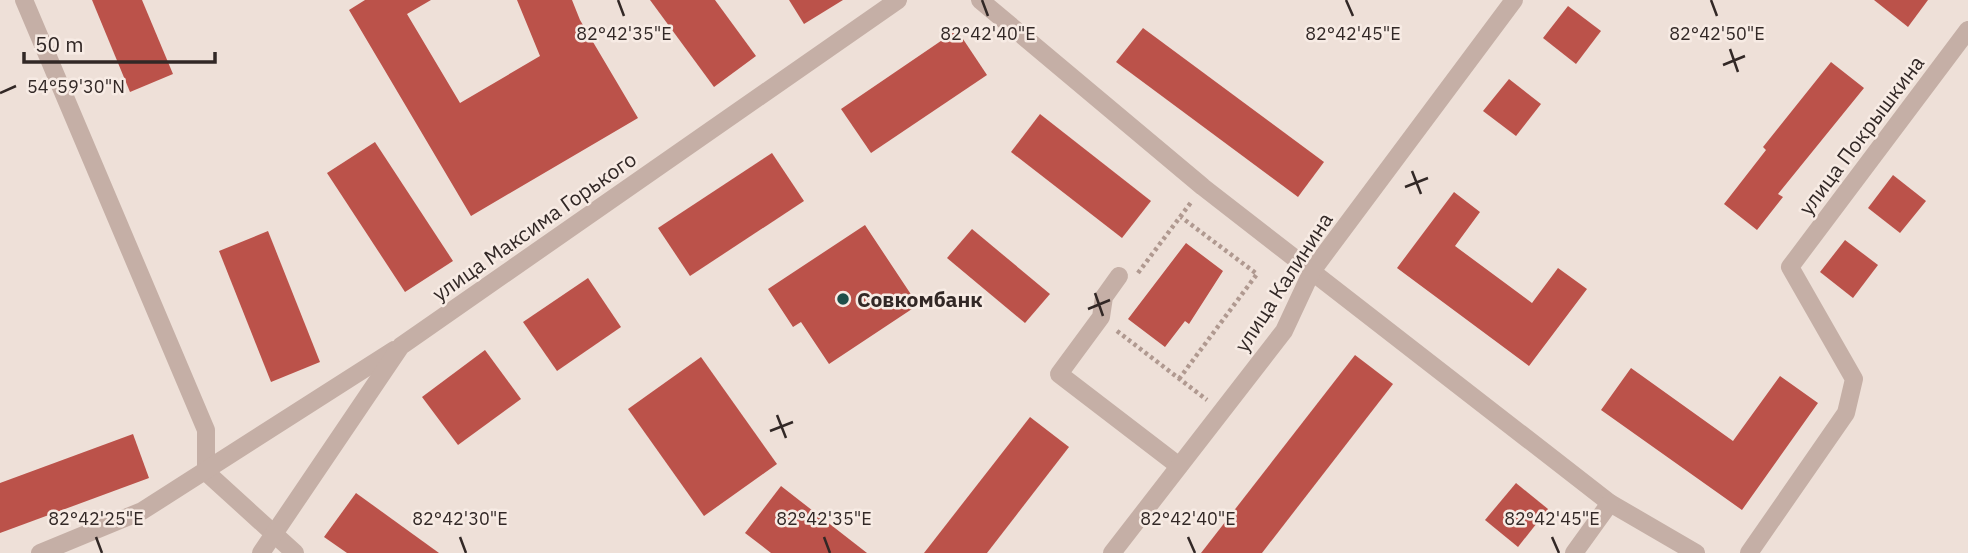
<svg xmlns="http://www.w3.org/2000/svg" width="1968" height="553" viewBox="0 0 1968 553" font-family="'IBM Plex Sans',sans-serif">
	<style>
		.building { fill: #bb524a }
		.lines { fill: none; stroke-linecap: round; stroke-linejoin: round }
		.path { stroke: #b09990; stroke-width: 4.5; stroke-dasharray: 3.5 3.5; stroke-linecap: butt }
		.minor { stroke: #c5afa6; stroke-width: 18 }
		.ticks { fill: none; stroke: #322826; stroke-width: 2.5 }
		.poi-dot { fill: #1f4f4a; stroke: #f7ebe4; stroke-width: 2.5 }
		.labels { text-anchor: middle; dominant-baseline: central; stroke-width: 5; stroke-linejoin: round; paint-order: stroke }
		.street-label { font-size: 21px; fill: #322826; stroke: #f7ebe4 }
		.poi-label { font-size: 21px; font-weight: bold; fill: #322826; stroke: #f7ebe4; text-anchor: start }
		.ticks-label { font-size: 18px; text-anchor: middle; fill: #322826; stroke: #f7ebe4; stroke-width: 5; stroke-linejoin: round; paint-order: stroke }
	</style>
	<rect width="100%" height="100%" fill="#eee0d8"/>
	<g class="building">
		<polygon points="92,0 142,0 173,74 130,92"/>
		<polygon points="365,0 431,0 407,14 460,103 540,56 517,0 572,0 580,20 638,118 471,216 349,10"/>
		<polygon points="650,0 715,0 756,56 714,87"/>
		<polygon points="789,0 843,0 804,24"/>
		<polygon points="1874,0 1928,0 1908,27"/>
		<polygon points="1568,6 1601,31 1576,64 1543,38"/>
		<polygon points="1143,28 1324,162 1298,197 1116,62"/>
		<polygon points="957,30 987,75 871,153 841,109"/>
		<polygon points="1831,62 1864,88 1778,194 1783,197 1757,230 1724,204 1766,150 1763,147"/>
		<polygon points="1509,79 1541,104 1516,136 1483,111"/>
		<polygon points="1040,114 1151,201 1122,238 1011,152"/>
		<polygon points="375,142 453,261 405,292 327,173"/>
		<polygon points="772,153 804,201 690,276 658,228"/>
		<polygon points="1893,175 1926,201 1900,233 1868,208"/>
		<polygon points="1454,192 1480,212 1455,246 1532,303 1558,268 1587,289 1529,366 1397,268"/>
		<polygon points="865,225 918,305 829,364 801,322 793,327 768,289"/>
		<polygon points="972,229 1050,294 1025,323 947,258"/>
		<polygon points="268,231 320,362 271,382 219,251"/>
		<polygon points="1845,240 1878,265 1853,298 1820,272"/>
		<polygon points="1186,243 1223,271 1189,324 1185,321 1165,347 1128,319"/>
		<polygon points="588,278 621,327 557,371 523,322"/>
		<polygon points="485,350 521,399 458,445 422,397"/>
		<polygon points="1355,355 1393,384 1262,553 1201,553"/>
		<polygon points="701,357 777,464 704,516 628,409"/>
		<polygon points="1631,368 1733,441 1780,376 1818,403 1742,510 1601,410"/>
		<polygon points="1030,417 1069,447 987,553 924,553"/>
		<polygon points="133,434 149,478 0,533 0,483"/>
		<polygon points="1516,483 1548,509 1518,547 1485,520"/>
		<polygon points="781,486 867,553 771,553 745,533"/>
		<polygon points="356,493 439,553 347,553 324,537"/>
	</g>
	<g class="lines">
		<g class="path">
			<polyline points="1138,273 1192,201"/>
			<polyline points="1117,331 1207,400"/>
			<polyline points="1179,379 1257,274 1181,217"/>
		</g>
		<g class="minor">
			<polyline points="24,0 206,430 206,472 295,553"/>
			<polyline points="980,0 1203,187 1610,503 1696,553"/>
			<polyline points="1119,276 1104,297 1101,317 1059,374 1179,466"/>
			<polyline points="40,553 142,511 394,350"/>
			<polyline points="261,553 401,346 898,0"/>
			<polyline points="1112,553 1284,331 1312,271 1514,0"/>
			<polyline points="1574,553 1610,503"/>
			<polyline points="1749,553 1846,413 1854,379 1790,267 1968,30"/>
		</g>
	</g>
	<path class="ticks" d="M 618,0 L 624,16M 982,0 L 988,16M 1346,0 L 1353,16M 1711,0 L 1717,16M 1730,49 L 1738,72M 1723,65 L 1745,56M 0,93 L 16,86M 1412,171 L 1421,194M 1405,187 L 1428,178M 1095,293 L 1103,316M 1088,309 L 1110,300M 777,415 L 786,438M 770,431 L 793,422M 96,537 L 102,553M 460,537 L 466,553M 824,537 L 830,553M 1188,537 L 1195,553M 1552,537 L 1559,553"/>
	<circle class="poi-dot" cx="843" cy="299" r="7"/>
	<g class="labels">
		<g class="street-label">
			<text transform="translate(1861 135) rotate(-53)">улица Покрышкина</text>
			<text transform="translate(534 226) rotate(-35)">улица Максима Горького</text>
			<text transform="translate(1283 282) rotate(-57)">улица Калинина</text>
		</g>
		<g class="poi-label">
			<text x="857" y="299">Совкомбанк</text>
		</g>
	</g>
	<g class="ticks-label">
		<text x="624" y="40">82°42'35"E</text>
		<text x="988" y="40">82°42'40"E</text>
		<text x="1353" y="40">82°42'45"E</text>
		<text x="1717" y="40">82°42'50"E</text>
		<text x="76" y="93">54°59'30"N</text>
		<text x="96" y="525">82°42'25"E</text>
		<text x="460" y="525">82°42'30"E</text>
		<text x="824" y="525">82°42'35"E</text>
		<text x="1188" y="525">82°42'40"E</text>
		<text x="1552" y="525">82°42'45"E</text>
	</g>
	<path d="M24 52v10h191v-10" fill="none" stroke="#322826" stroke-width="3.5"/>
	<text x="35" y="52" font-size="21" fill="#322826" stroke="#f7ebe4" stroke-width="5" paint-order="stroke">50 m</text>
</svg>
